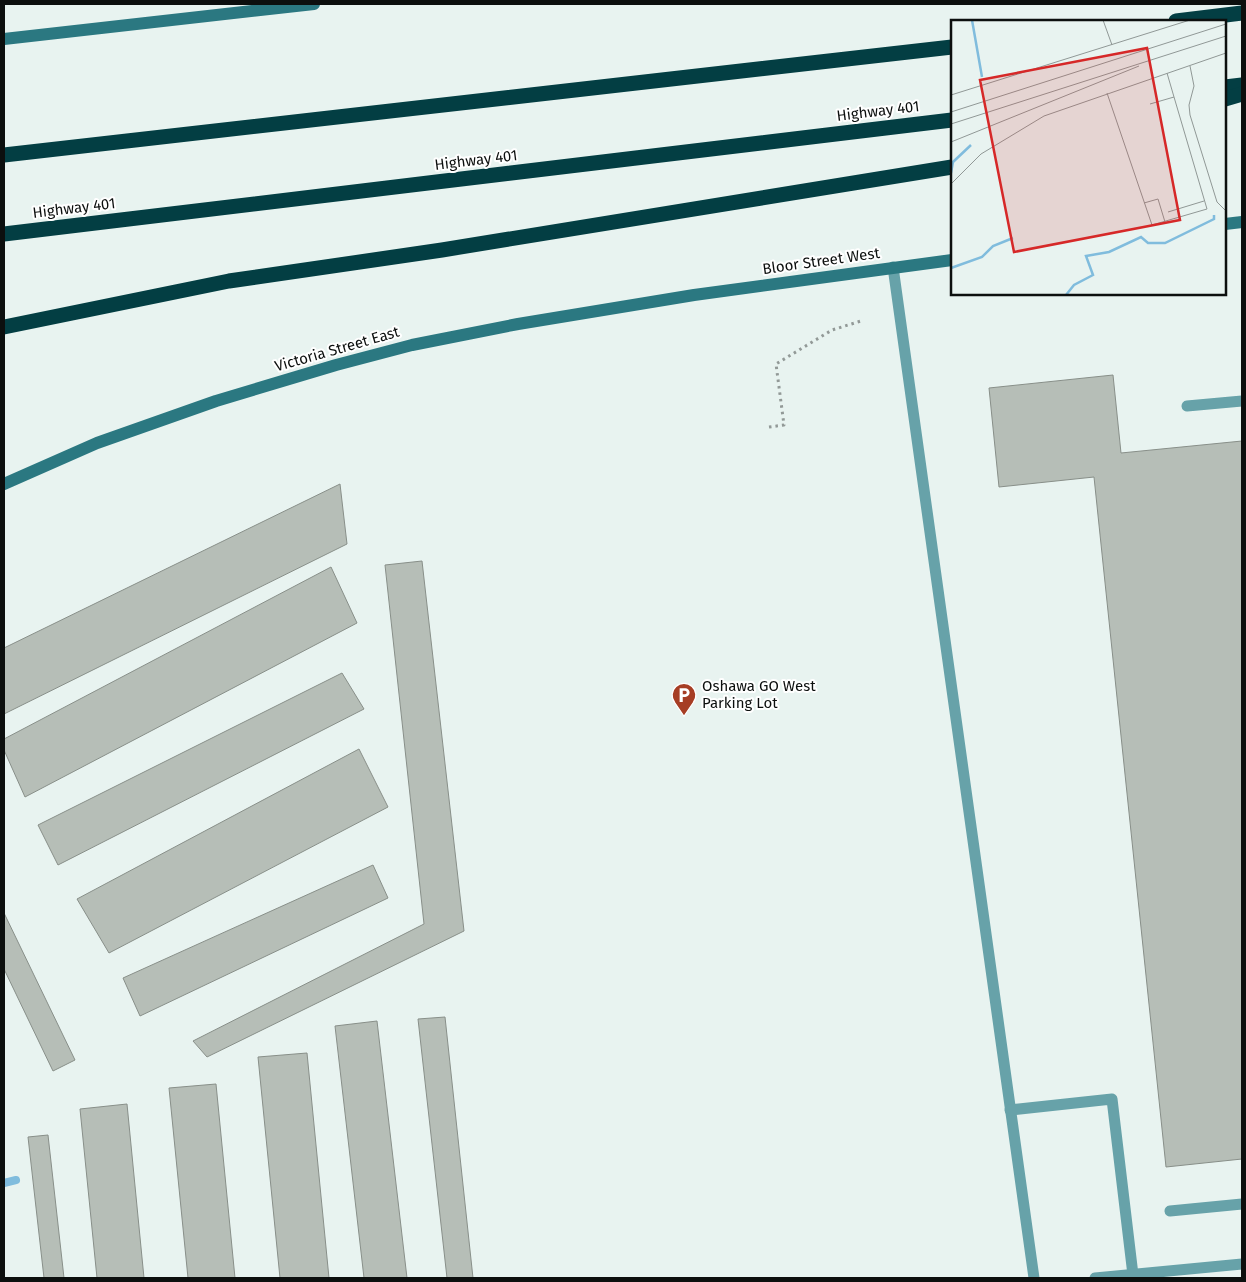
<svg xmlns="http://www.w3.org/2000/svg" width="1246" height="1282" viewBox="0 0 1246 1282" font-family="'Fira Sans',sans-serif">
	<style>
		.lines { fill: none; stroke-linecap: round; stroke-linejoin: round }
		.stream { stroke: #80bcdd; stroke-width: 8 }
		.building { fill: #b6beb7; stroke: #888f89 }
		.path { stroke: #929997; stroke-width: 3; stroke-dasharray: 2.5 4; stroke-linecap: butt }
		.lane { stroke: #67a2a9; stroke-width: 11 }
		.secondary { stroke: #2b7881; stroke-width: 12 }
		.highway { stroke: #033e43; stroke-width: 15 }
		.labels { text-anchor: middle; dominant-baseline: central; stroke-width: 4; stroke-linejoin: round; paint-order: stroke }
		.street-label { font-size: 15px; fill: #0c0f0e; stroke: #fff }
		.poi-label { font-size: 15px; fill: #0c0f0e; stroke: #fff; text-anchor: start }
		.inset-river { fill: none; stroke: #80bcdd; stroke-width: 2.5 }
		.inset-road { fill: none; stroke: #909896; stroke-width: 1 }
		.view { fill: #d62828; fill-opacity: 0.15; stroke: #d62828; stroke-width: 2.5 }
		.inset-edge { fill: none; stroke: #0c0f0e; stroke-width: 2.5 }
	</style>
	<rect width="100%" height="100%" fill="#e8f3f0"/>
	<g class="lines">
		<polyline class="stream" points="4,1183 16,1180"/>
	</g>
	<g class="building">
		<polygon points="1113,375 1121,453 1242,441 1242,1159 1166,1167 1094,477 999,487 989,388"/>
		<polygon points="340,484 347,544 4,714 4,648"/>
		<polygon points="422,561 464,931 207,1057 193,1041 424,924 385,565"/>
		<polygon points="331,567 357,623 25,797 4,750 4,739"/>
		<polygon points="342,673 364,709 58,865 38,825"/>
		<polygon points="359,749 388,807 109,953 77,899"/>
		<polygon points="373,865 388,898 140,1016 123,978"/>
		<polygon points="4,913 75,1060 53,1071 4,969"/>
		<polygon points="445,1017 473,1278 447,1278 418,1019"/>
		<polygon points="377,1021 407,1278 364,1278 335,1026"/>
		<polygon points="307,1053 329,1278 280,1278 258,1057"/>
		<polygon points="216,1084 235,1278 188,1278 169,1088"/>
		<polygon points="127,1104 144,1278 97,1278 80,1109"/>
		<polygon points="48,1135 64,1278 44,1278 28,1137"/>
	</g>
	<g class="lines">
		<polyline class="path" points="769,427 784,425 776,364 832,330 861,321"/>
		<g class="lane">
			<polyline points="893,267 1034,1278"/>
			<polyline points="1187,406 1242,401"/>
			<polyline points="1010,1110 1112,1099 1133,1275"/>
			<polyline points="1170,1211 1242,1204"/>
			<polyline points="1095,1278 1242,1264"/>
		</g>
		<g class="secondary">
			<polyline points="4,39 314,4"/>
			<polyline points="1225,224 1242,222"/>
			<polyline points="4,484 97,443 216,401 336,365 412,345 518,324 694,295 952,260"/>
		</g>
		<g class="highway">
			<polyline points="1176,21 1242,13"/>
			<polyline points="1225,87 1242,85"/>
			<polyline points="1225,99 1242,94"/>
			<polyline points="4,155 952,47"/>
			<polyline points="4,234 952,120"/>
			<polyline points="4,327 229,281 442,250 952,167"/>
		</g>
	</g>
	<defs>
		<g id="parking-pin" transform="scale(1.25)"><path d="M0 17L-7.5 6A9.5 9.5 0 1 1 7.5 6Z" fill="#a63d24" stroke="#fff"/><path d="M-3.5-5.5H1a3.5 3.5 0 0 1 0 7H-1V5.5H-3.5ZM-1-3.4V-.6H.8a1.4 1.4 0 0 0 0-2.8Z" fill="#fff"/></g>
	</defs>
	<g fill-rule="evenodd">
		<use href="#parking-pin" x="684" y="695"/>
	</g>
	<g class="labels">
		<g class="street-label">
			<text transform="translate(878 111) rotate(-7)">Highway 401</text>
			<text transform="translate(476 160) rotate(-7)">Highway 401</text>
			<text transform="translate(74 208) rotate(-7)">Highway 401</text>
			<text transform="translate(821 261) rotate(-8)">Bloor Street West</text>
			<text transform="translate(337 349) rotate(-16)">Victoria Street East</text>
		</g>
		<g class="poi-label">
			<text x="702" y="686">Oshawa GO West<tspan x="702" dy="17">Parking Lot</tspan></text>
		</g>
	</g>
	<g transform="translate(951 20)">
		<rect width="275" height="275" fill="#e8f3f0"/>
		<path class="inset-river" d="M 21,0 L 31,57M 0,153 L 2,142 L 20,125M 0,248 L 31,237 L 42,226 L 62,218M 115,275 L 123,265 L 142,255 L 135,236 L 158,232 L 190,217 L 197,223 L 214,223 L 263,199 L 263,195"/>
		<path class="inset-road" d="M 152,0 L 161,25M 239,46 L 243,66 L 238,85 L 239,95 L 266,182 L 275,191M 156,73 L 201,205 L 256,189 L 223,77M 0,75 L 239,0M 199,84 L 223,77 L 216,53M 0,92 L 275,4M 0,104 L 275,16M 0,122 L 188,46M 0,164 L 30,134 L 93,96 L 275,33M 193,183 L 207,179 L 214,202M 217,192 L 253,181"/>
		<path class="view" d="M 196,28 L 229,200 L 63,232 L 29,60 Z"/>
		<rect width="275" height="275" class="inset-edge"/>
	</g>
	<rect width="1246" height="1282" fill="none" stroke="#0c0f0e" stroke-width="10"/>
</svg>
